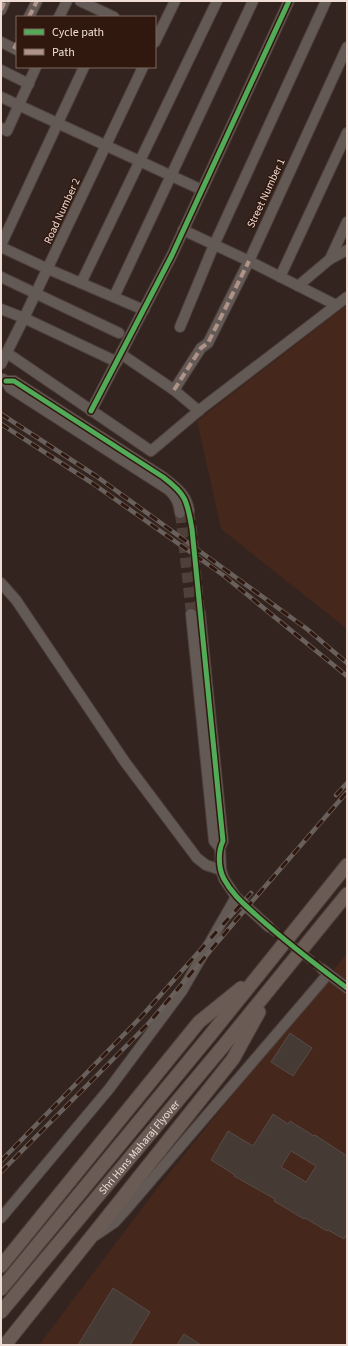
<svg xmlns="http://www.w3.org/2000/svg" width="348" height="1346" viewBox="0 0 348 1346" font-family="'Source Sans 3',sans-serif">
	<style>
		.built { fill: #45271c }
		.building { fill: #463a34; stroke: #574b47; fill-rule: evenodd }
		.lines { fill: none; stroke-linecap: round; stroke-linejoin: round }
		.minor-tunnel { stroke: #4f403a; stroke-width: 10; stroke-dasharray: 10 5; stroke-linecap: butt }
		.minor-casing { stroke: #4d3f3c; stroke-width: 12 }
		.major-casing { stroke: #4d3f3c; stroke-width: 15 }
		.minor { stroke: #645a55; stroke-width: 10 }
		.major { stroke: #6a5b55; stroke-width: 13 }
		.rail-casing { stroke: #6a605b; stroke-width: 4.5 }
		.rail { stroke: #30180e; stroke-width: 3; stroke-dasharray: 9; stroke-linecap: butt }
		.quiet { stroke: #af9288; stroke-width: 4; stroke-dasharray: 8 4; stroke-linecap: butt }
		.cycleway-casing { stroke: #30180e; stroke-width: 8 }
		.cycleway { stroke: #51ab58; stroke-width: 5 }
		.labels { text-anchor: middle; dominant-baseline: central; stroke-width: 3; stroke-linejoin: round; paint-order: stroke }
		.street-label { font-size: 11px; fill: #efddd6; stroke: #30180e }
	</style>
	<rect width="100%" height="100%" fill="#33241f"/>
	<g class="built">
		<polygon points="347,305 347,629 221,529 197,421"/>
		<polygon points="347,953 347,1345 39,1345 158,1187"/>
	</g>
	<g class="building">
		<polygon points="290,1033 312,1048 293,1076 271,1062"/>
		<path d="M 273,1114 L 288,1124 L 290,1121 L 314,1136 L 315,1135 L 347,1156 L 347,1233 L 344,1239 L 328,1230 L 327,1231 L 305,1218 L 304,1219 L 274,1201 L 275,1199 L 234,1176 L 235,1175 L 211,1160 L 228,1131 L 253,1146 ZM 291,1151 L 316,1166 L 306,1182 L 281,1167 Z"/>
		<polygon points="113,1288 150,1312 130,1345 78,1345"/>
		<polygon points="184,1334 201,1345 177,1345"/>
	</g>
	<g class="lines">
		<g class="minor-tunnel">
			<polyline points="189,511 192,529 200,613"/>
			<polyline points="180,513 191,614"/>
			<polyline points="269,927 322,969"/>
		</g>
		<g class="minor-casing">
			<g id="minor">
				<polyline points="80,1 114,17"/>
				<polyline points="1,10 5,1"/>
				<polyline points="29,17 37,1"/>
				<polyline points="59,17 67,1"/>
				<polyline points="1,42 17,50"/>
				<polyline points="155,42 175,1"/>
				<polyline points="1,70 29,84"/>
				<polyline points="1,97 202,190"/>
				<polyline points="1,128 7,131 36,67"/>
				<polyline points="1,245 84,67"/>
				<polyline points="1,247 48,269 144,310"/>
				<polyline points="330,259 347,222"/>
				<polyline points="1,277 119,333"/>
				<polyline points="280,277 347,133"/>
				<polyline points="81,283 217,1"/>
				<polyline points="298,286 330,259 347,250"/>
				<polyline points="114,297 253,1"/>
				<polyline points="336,305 249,261 347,47"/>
				<polyline points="1,309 24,318 117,362"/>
				<polyline points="180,327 214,245 326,1"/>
				<polyline points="7,353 151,451 202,408 347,297"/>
				<polyline points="121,354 174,390 199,411"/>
				<polyline points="1,364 24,318 143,67"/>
				<path d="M 3,379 L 6,381 L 10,388 L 169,490 C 176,497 179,503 180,513"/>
				<path d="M 6,381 L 14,381 L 163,477 C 176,487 187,495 189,511"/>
				<polyline points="174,390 201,348 208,343 249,261 183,230"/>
				<polyline points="91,411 172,255 289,1"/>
				<polyline points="1,583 16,600 125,762 197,858 206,865 221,870"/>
				<polyline points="200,613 223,841 220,848 221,870 224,879 236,897 269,927"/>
				<polyline points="191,614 214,841 220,848"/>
				<polyline points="322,969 347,988"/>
				<polyline points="1,1218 109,1089 182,991 236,897"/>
				<polyline points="96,1235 115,1222 124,1212 328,974"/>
			</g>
		</g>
		<g class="major-casing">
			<g id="major">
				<polyline points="1,1266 199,1022 241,988"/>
				<polyline points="1,1289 211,1034 347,865"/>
				<path id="s1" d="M 1,1312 L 225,1044 L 347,894"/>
				<polyline points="5,1345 233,1059 259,1012"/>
			</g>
		</g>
		<use href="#minor" class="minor"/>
		<use href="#major" class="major"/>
		<g class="rail-casing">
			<g id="rail">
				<polyline points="1,414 96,476 307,629 347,663"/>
				<polyline points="1,424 92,483 223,575 347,676"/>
				<polyline points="336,795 347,783"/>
				<polyline points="1,1161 141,1017 251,893"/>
				<polyline points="1,1172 148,1024 249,905 347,792"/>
			</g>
		</g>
		<use href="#rail" class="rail"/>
		<g class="quiet">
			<polyline points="1,10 5,1"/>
			<polyline points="29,17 37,1"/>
			<polyline points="14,49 17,43"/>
			<polyline points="174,390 201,348 208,343 249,261"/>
		</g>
		<g class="cycleway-casing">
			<g id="cycleway">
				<path d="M 6,381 L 14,381 L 163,477 C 187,495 187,501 192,529 L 223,841 C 218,851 218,868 224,879 C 232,894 244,904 256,915 C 285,941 316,965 347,988"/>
				<polyline points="91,411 172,255 289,1"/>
			</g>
		</g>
		<use href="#cycleway" class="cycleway"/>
	</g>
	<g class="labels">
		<g class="street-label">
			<text transform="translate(266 193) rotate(-65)">Street Number 1</text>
			<text transform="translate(62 211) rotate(-65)">Road Number 2</text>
			<text stroke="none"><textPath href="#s1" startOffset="215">Shri Hans Maharaj Flyover</textPath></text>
		</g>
	</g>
	<rect width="348" height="1346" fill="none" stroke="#efddd6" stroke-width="4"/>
	<rect x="16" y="16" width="140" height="52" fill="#30180e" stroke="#7c675e"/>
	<rect x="24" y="29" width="20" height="6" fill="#51ab58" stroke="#7c675e"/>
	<text x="52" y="36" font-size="12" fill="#efddd6">Cycle path</text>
	<rect x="24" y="49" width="20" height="6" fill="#af9288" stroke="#7c675e"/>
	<text x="52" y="56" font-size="12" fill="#efddd6">Path</text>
</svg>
